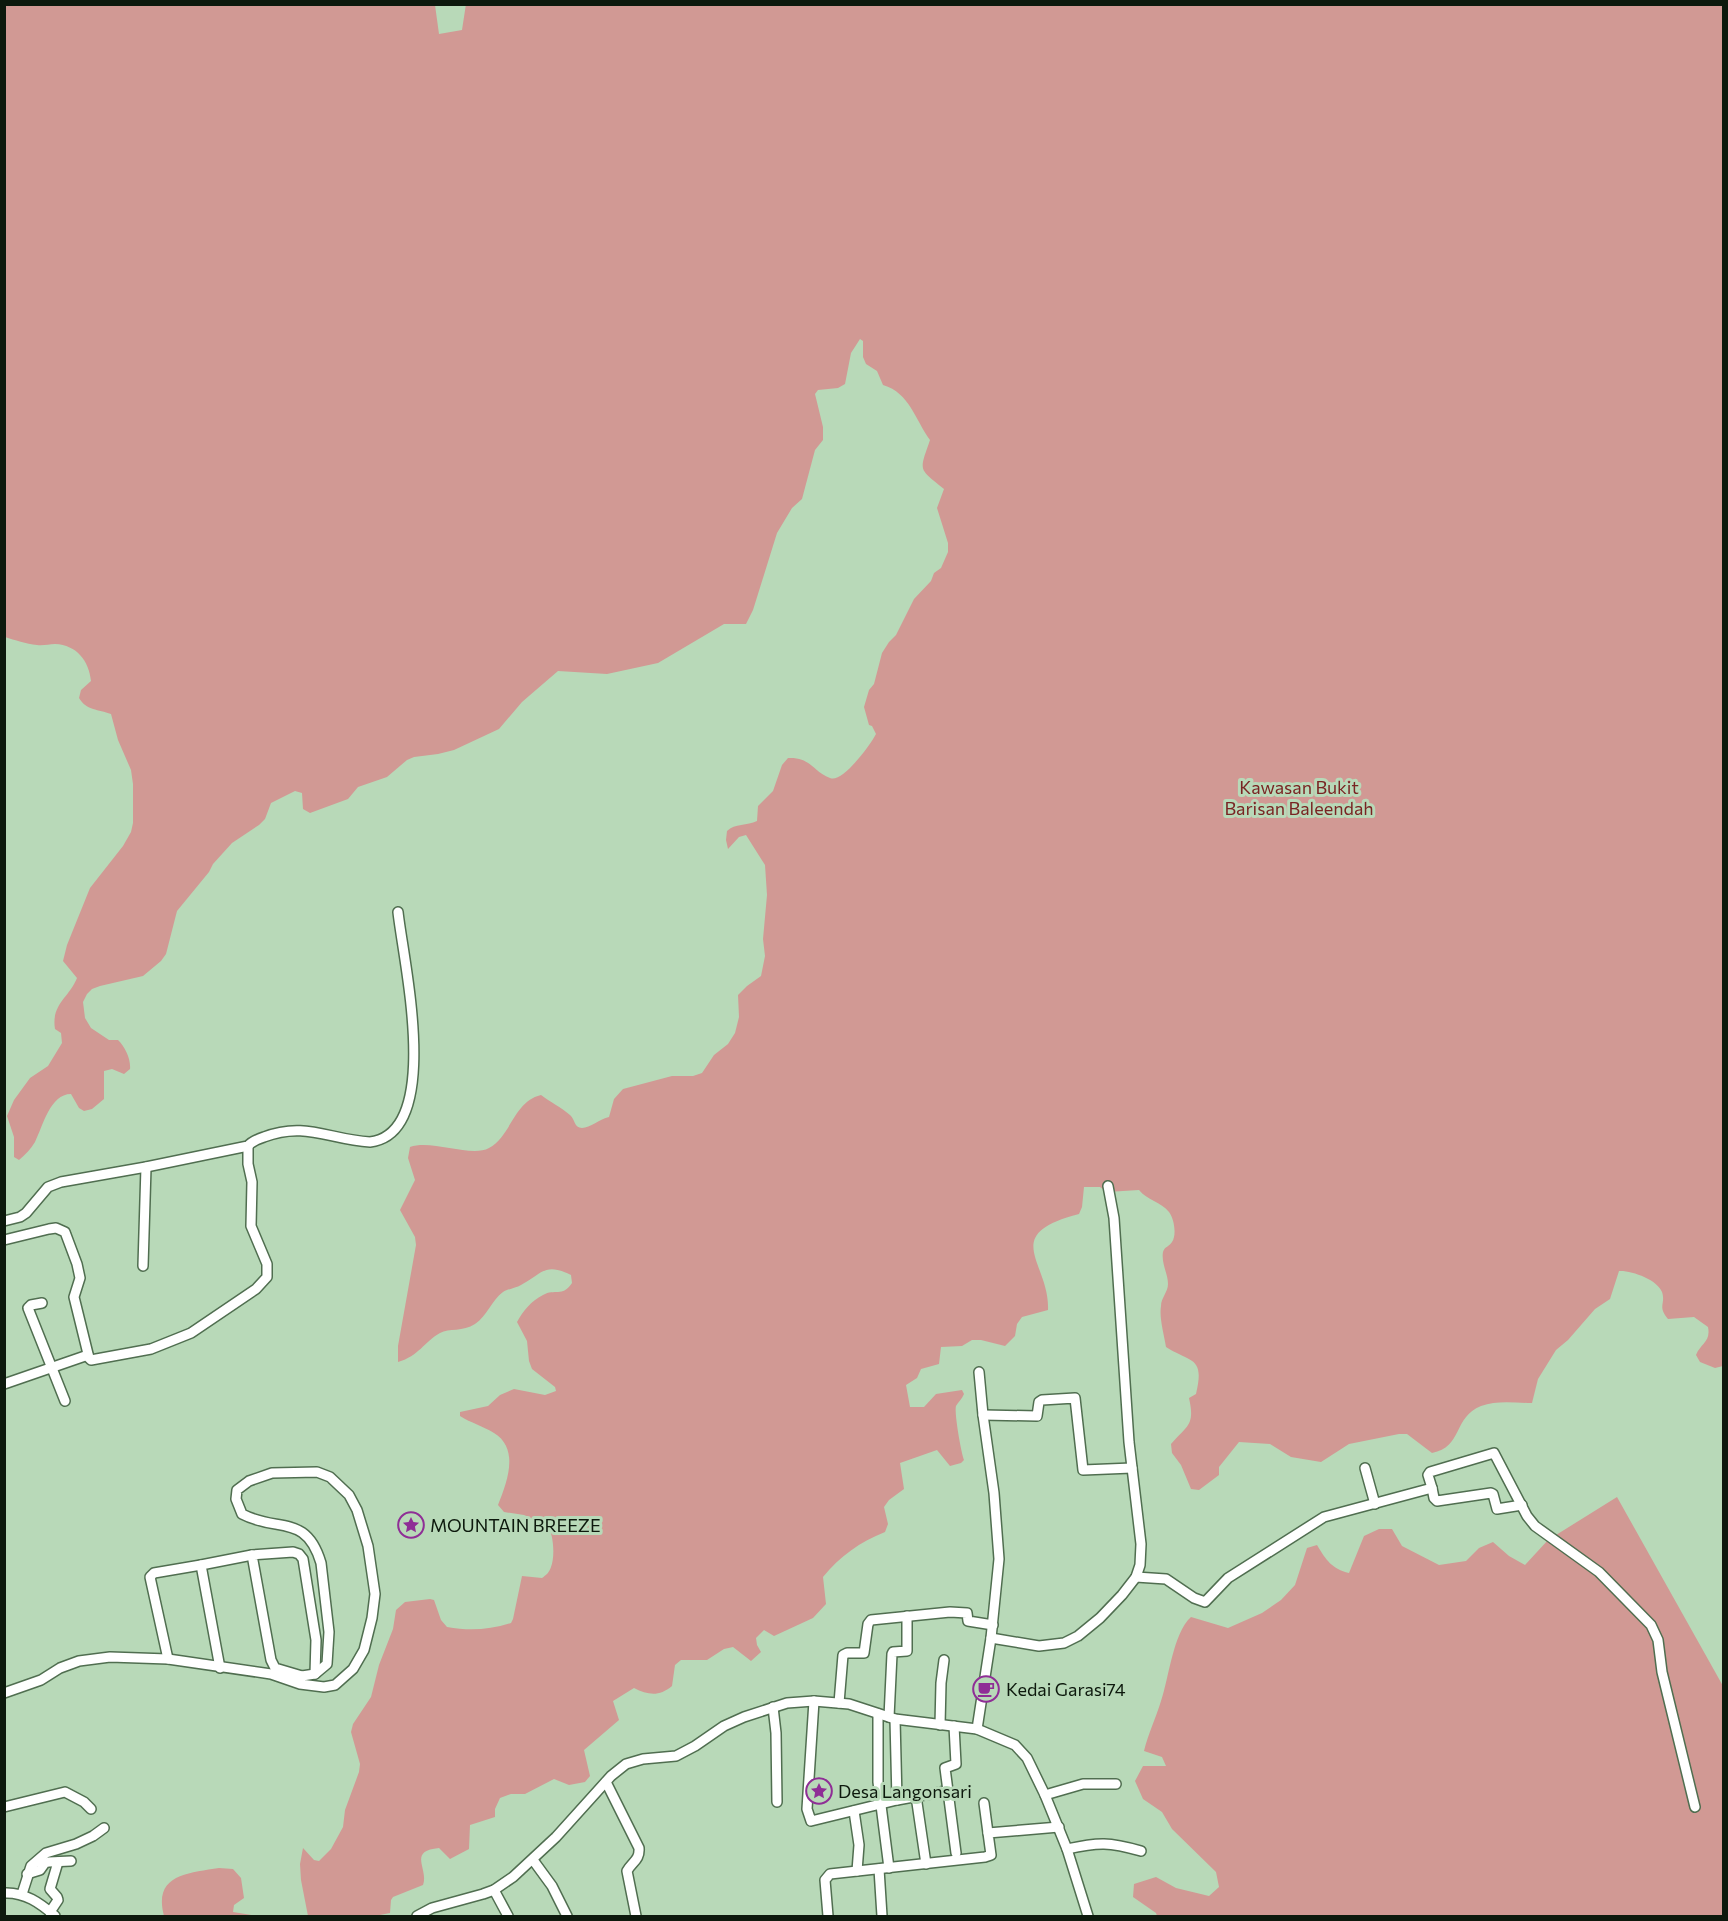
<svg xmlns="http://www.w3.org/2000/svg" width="1728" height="1921" viewBox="0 0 1728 1921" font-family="Commissioner,sans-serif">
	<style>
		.green { fill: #d19994 }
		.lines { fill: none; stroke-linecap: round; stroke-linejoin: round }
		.minor-casing { stroke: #506e50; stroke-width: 12 }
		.minor { stroke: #fff; stroke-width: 9 }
		.labels { text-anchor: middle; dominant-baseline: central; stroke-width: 6; stroke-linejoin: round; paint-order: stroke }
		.park-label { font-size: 18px; fill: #792423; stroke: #b8d9b8 }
		.poi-label { font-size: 18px; fill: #0d190d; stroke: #b8d9b8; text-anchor: start }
	</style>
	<rect width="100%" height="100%" fill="#b8d9b8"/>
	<g class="green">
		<path d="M 466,4 L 1723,5 L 1723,1366 L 1715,1368 L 1700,1362 L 1696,1355 C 1701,1343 1711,1342 1708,1327 L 1694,1317 L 1668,1319 C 1657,1306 1666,1304 1662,1292 C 1658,1280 1631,1270 1619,1271 L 1610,1299 L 1595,1309 L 1568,1340 L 1556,1350 L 1538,1379 L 1532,1403 C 1515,1403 1497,1400 1481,1406 C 1453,1417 1463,1447 1432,1453 L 1407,1434 L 1399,1434 L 1349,1444 L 1321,1462 L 1291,1457 L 1270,1444 L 1239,1442 L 1219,1467 L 1219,1475 L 1199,1490 L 1191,1489 L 1181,1465 L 1172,1453 L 1171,1444 C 1188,1425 1195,1425 1189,1398 L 1196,1394 C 1205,1356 1191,1363 1166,1347 C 1164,1334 1159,1318 1161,1306 C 1161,1298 1168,1292 1168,1284 C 1168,1274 1161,1263 1163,1252 C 1165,1246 1169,1247 1172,1242 C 1177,1235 1174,1218 1169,1212 C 1161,1202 1147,1200 1139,1190 L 1107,1192 L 1100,1187 L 1084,1187 L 1082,1207 L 1079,1214 C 998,1235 1050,1262 1048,1310 L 1022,1317 L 1017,1324 L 1015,1336 L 1005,1346 L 981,1340 L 972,1340 L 962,1346 L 941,1347 L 939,1364 L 921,1369 L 917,1378 L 906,1385 L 910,1407 L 924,1407 L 936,1394 L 962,1390 L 964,1394 C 962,1399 958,1402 956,1406 C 954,1412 961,1452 964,1460 L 961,1463 L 950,1466 L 937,1450 L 900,1463 L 904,1489 L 889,1500 L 884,1507 L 888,1524 L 885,1532 C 860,1542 840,1556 823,1577 L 826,1604 L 813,1618 L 774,1636 L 764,1630 L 756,1638 L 757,1645 L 761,1652 L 751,1661 L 733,1647 L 724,1649 L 707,1660 L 681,1660 L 675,1665 L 672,1686 C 659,1697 648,1695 634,1688 L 613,1701 L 619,1720 L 584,1750 L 590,1776 L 585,1782 L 569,1785 L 554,1779 L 525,1794 L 511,1794 L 500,1798 L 495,1809 L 495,1817 L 470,1825 L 469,1849 L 450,1859 L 439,1848 C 407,1851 429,1869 423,1885 L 393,1897 L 391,1900 L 390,1913 L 375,1916 L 308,1916 L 301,1880 L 300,1864 L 303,1848 L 314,1860 L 319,1861 L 331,1849 L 343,1827 L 345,1810 L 359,1772 L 360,1764 L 351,1732 L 353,1724 L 371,1697 L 379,1665 L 393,1629 L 396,1610 L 405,1602 L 430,1599 L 434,1600 L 441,1620 L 447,1627 C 469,1631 489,1630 511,1623 L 513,1619 L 522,1576 L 542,1578 C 546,1575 549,1573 551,1567 C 555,1557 554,1534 547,1525 L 524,1515 L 504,1512 L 498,1505 C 507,1482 520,1449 494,1433 C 483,1426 471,1423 460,1416 L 460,1412 L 488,1406 L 500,1395 L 514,1389 L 545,1395 L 556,1391 L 555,1387 L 532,1369 L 529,1361 L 527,1341 L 517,1322 C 523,1311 531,1301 543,1295 C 555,1288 562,1298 572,1283 L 571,1275 C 545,1262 543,1273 521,1285 C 516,1288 508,1289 503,1292 C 492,1300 487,1316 475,1324 C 463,1332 449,1328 440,1333 C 424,1342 419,1356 398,1362 L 398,1346 L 416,1245 L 415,1237 L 400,1210 L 415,1180 L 408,1158 L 410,1147 C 432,1139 471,1158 489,1148 C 512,1135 513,1102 541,1095 C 550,1102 561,1107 570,1115 C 575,1119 574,1128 582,1128 C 590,1128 600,1119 609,1117 L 614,1099 L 623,1089 L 672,1076 L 693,1076 L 702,1073 L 714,1055 L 728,1044 L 735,1033 L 739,1017 L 738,995 L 747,986 L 761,976 L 765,956 L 763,939 L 767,895 L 765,865 L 746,835 L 739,837 L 728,849 L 726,840 L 727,831 C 735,823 747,826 757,821 L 758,806 L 773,791 L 782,765 L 788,758 C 811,757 812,771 830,778 C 842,784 871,744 876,734 L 872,726 L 869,725 L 864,707 L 869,690 L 874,684 L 882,653 L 889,642 L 896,635 L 914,599 L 931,581 L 934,573 L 941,568 L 948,552 L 948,543 L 937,508 L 944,489 C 918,468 919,472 930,440 C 915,420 910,393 883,385 L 877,371 L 866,364 L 863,357 L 863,341 L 860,339 L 851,353 L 845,384 L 838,388 L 818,390 L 815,394 L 823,427 L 823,440 L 815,450 L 802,499 L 792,508 L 777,533 L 753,610 L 746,624 L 724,624 L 658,663 L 607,674 L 558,671 L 522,702 L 499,729 L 454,750 L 438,754 L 414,757 L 407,760 L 387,777 L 358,787 L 348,799 L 310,813 L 303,809 L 302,793 L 295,791 L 271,803 L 265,819 L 259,825 L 232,843 L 213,864 L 209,872 L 177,911 L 166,954 L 161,961 L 143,976 L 100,986 L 92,989 L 87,994 L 83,1002 L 85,1018 L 91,1028 L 109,1040 L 118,1040 C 125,1047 131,1059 130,1069 L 124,1074 L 112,1069 L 104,1071 L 104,1099 L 92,1109 L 84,1111 L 79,1108 L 71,1094 C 50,1094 43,1126 35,1142 C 31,1149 25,1155 19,1160 L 14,1157 L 14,1137 L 7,1116 L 14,1100 L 30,1078 L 48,1066 L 62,1043 L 61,1033 L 55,1029 C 51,1004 69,998 77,978 L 63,961 L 67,945 L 90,888 L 123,846 L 131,832 L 133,823 L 133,784 L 131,770 L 118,740 L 111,714 C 98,709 87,711 79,698 L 81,690 L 91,681 C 89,661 77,645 55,644 C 49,644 43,646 37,645 C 26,644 15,640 5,637 L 4,5 L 435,5 L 439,34 L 462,30 Z"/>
		<path d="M 1617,1497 L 1723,1686 L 1723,1916 L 1157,1916 L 1156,1913 L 1133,1897 L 1134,1884 L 1156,1877 L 1176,1888 L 1209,1896 L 1219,1887 L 1216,1872 L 1172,1829 L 1162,1812 L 1143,1799 L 1135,1781 L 1143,1766 L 1166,1766 L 1162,1757 L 1144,1751 C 1148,1734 1156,1718 1161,1701 C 1169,1678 1173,1633 1191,1617 L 1228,1628 L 1262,1613 L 1281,1600 L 1295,1585 L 1307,1548 L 1317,1545 C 1326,1560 1332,1569 1349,1573 L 1364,1536 L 1379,1529 L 1392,1529 L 1402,1546 L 1439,1565 L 1466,1561 L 1479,1548 L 1493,1542 L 1509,1556 L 1525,1565 L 1548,1540 Z"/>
		<path d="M 219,1868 L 233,1869 L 241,1878 L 244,1898 L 234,1905 L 233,1912 L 257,1916 L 164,1916 C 153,1875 187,1873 219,1868 Z"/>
	</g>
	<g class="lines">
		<g class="minor-casing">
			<g id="minor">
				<path d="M 4,1221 L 20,1217 L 26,1213 L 48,1187 L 61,1182 L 146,1167 L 248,1146 C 252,1141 258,1139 264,1137 C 305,1121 330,1140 370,1142 C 444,1133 403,960 398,912"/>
				<polyline points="4,1240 49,1229 56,1228 65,1232 77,1264 80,1278 74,1297 89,1358 91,1360 151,1349 191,1333 256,1289 267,1277 267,1264 251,1226 252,1182 248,1164 248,1146"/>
				<polyline points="143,1266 146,1167"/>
				<polyline points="42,1303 31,1305 28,1308 65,1401"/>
				<polyline points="4,1384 88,1355"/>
				<polyline points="983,1415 1037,1416 1039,1402 1042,1400 1075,1398 1083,1470 1132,1468"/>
				<polyline points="1365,1468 1375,1504"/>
				<polyline points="1432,1488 1434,1498 1437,1501 1491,1493 1493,1494 1497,1509 1522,1505"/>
				<polyline points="1136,1577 1166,1579 1194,1598 1205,1602 1228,1578 1324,1517 1432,1488 1428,1475 1430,1472 1494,1453 1527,1516 1535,1526 1599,1572 1651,1625 1658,1640 1662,1672 1695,1807"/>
				<polyline points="991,1638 1039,1646 1064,1643 1078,1636 1100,1618 1122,1595 1136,1577 1140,1565 1141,1544 1129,1442 1114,1218 1108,1186"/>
				<polyline points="168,1659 150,1577 154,1573 201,1565"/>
				<polyline points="220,1668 201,1565 252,1555"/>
				<polyline points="302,1676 275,1668 271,1660 252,1555 293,1552 299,1554 303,1559 316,1640 315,1674"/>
				<path d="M 4,1693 L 41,1680 L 60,1668 L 79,1661 L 110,1657 L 168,1659 L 271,1674 L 300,1684 L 324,1687 L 335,1685 L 353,1669 L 364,1650 L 372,1618 L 375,1594 L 368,1546 L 357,1510 L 349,1495 L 330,1477 L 317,1472 L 272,1473 L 249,1481 L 237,1490 L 236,1499 L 242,1514 C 278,1533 306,1513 321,1563 L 329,1632 L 327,1664 L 315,1674 L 302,1676 L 300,1684"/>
				<polyline points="814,1701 807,1809 811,1821 897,1800 895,1719"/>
				<polyline points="839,1703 843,1655 847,1653 864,1653 868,1624 871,1620 950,1612 967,1613 968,1621 993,1625"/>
				<polyline points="773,1707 776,1733 777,1802"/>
				<polyline points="878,1714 878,1782 889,1868"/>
				<polyline points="889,1717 892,1654 893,1652 907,1651 907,1616"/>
				<polyline points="940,1725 941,1683 944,1660"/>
				<polyline points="954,1726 956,1764 945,1768 956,1853"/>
				<polyline points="977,1729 991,1638 999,1559 994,1493 983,1415 979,1372"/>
				<path d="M 606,1782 L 639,1848 C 640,1860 632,1862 627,1871 L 636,1916"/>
				<polyline points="1045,1795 1083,1784 1116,1784"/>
				<polyline points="916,1796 926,1864"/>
				<polyline points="897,1800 946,1791"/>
				<polyline points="984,1803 988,1833"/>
				<polyline points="4,1807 65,1792 84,1802 91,1809"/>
				<polyline points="854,1811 859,1845 857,1871"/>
				<path d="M 1067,1849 C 1099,1842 1109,1842 1141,1851"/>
				<polyline points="533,1860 552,1886 567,1916"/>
				<polyline points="879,1869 882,1916"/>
				<polyline points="27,1874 40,1870 45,1863 49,1862 71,1861"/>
				<polyline points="494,1890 508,1916"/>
				<path d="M 4,1893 C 25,1892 40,1903 55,1916"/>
				<polyline points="22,1894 31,1866 46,1853 76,1844 93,1836 104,1828"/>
				<polyline points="50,1912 58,1900 57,1897 50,1889 58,1862"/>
				<polyline points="417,1916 432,1908 483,1894 494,1890 513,1877 556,1837 611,1776 626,1764 643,1759 676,1756 695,1746 724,1726 744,1717 787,1703 814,1701 849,1704 895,1719 977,1729 1015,1745 1027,1758 1045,1795 1067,1849 1088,1916"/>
				<polyline points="828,1916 825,1880 830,1874 985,1857 991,1855 988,1833 1059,1827"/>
			</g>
		</g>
		<use href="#minor" class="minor"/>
	</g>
	<defs>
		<g id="sight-ring" transform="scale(1.35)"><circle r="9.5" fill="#b8d9b8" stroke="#8f2e96" stroke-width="1.5"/><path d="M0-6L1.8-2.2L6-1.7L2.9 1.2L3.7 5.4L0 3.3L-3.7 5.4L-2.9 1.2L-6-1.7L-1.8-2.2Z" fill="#8f2e96"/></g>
		<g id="cafe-ring" transform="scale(1.35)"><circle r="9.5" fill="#b8d9b8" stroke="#8f2e96" stroke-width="1.5"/><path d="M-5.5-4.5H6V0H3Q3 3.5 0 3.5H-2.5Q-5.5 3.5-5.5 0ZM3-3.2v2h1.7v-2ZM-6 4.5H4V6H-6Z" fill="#8f2e96"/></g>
	</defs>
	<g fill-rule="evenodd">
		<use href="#sight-ring" x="411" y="1525"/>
		<use href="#cafe-ring" x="986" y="1689"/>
		<use href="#sight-ring" x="819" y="1791"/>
	</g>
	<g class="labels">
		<g class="park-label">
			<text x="1299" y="787">Kawasan Bukit<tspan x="1299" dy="21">Barisan Baleendah</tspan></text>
		</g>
		<g class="poi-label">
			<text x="430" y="1525">MOUNTAIN BREEZE</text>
			<text x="1006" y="1689">Kedai Garasi74</text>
			<text x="838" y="1791">Desa Langonsari</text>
		</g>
	</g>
	<rect width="1728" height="1921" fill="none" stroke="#0d190d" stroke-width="12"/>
</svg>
